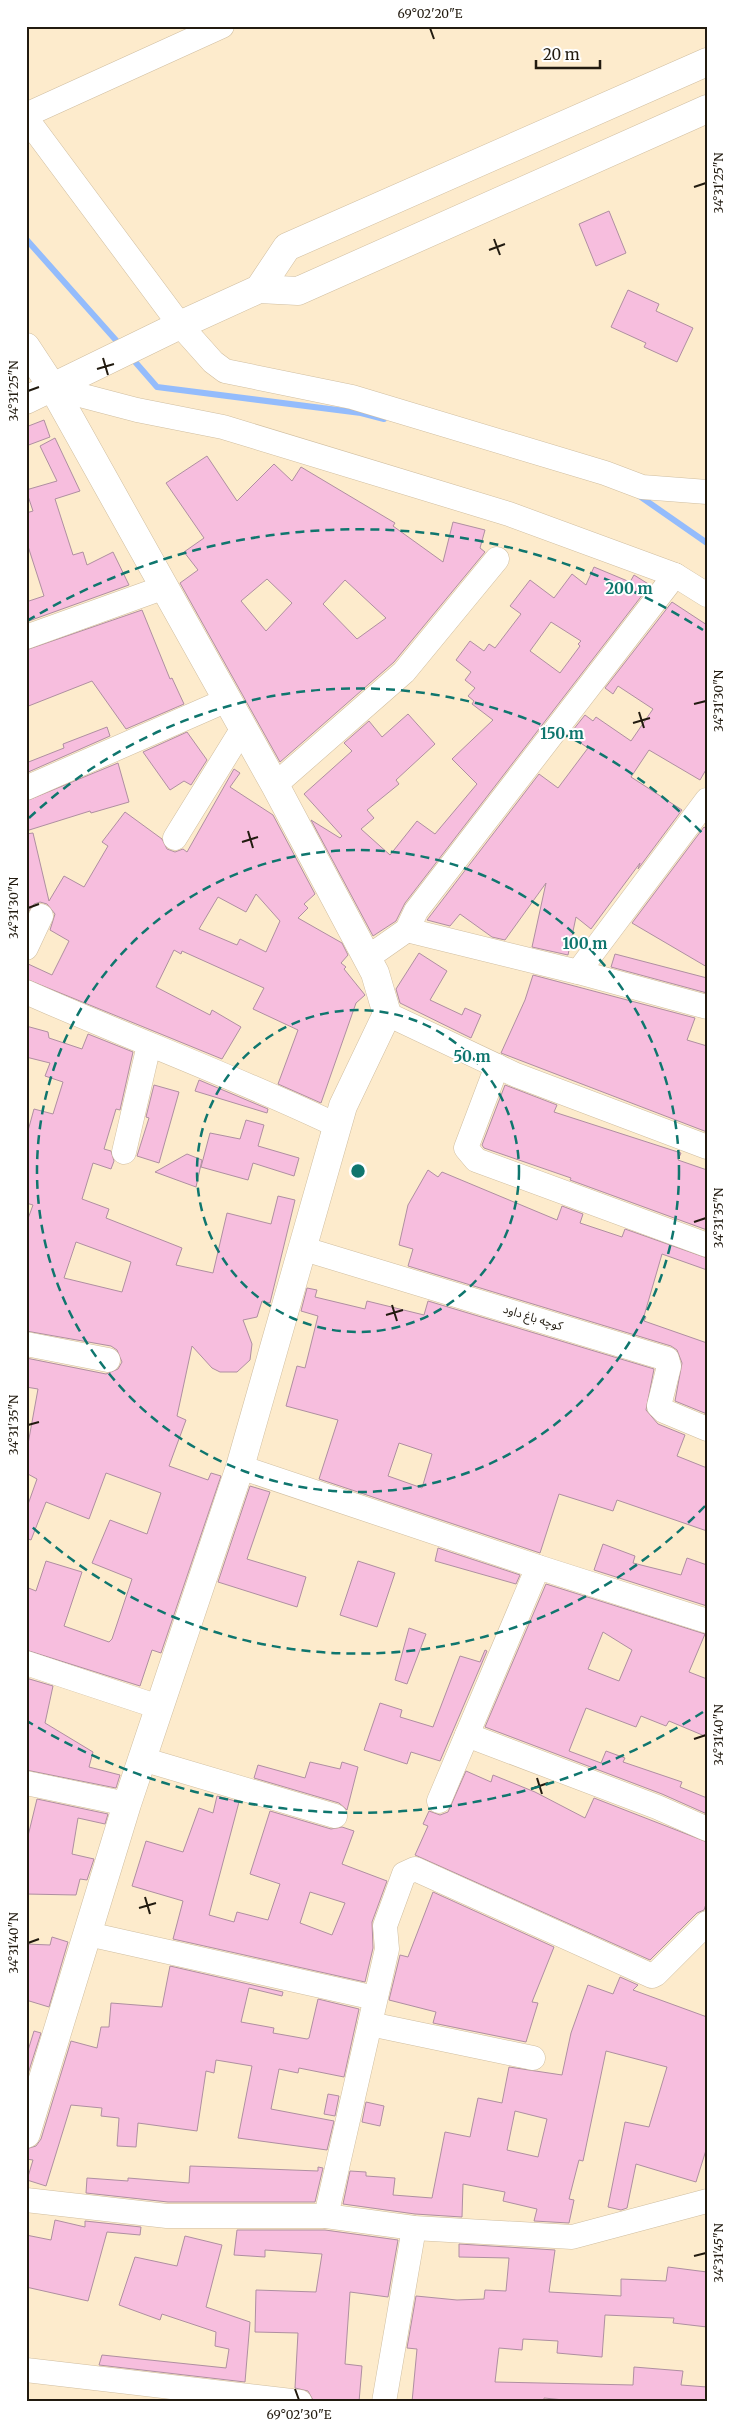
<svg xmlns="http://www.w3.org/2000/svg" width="733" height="2428" viewBox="0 0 733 2428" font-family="Merriweather,'Noto Sans Arabic',serif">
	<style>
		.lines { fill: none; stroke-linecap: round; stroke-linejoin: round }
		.stream { stroke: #94bcfc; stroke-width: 6 }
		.building { fill: #f7bede; stroke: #af8fa1; fill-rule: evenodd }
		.street-casing { stroke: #d0bea0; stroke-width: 25 }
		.secondary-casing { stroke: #d0bea0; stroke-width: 29 }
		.street { stroke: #fff; stroke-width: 24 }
		.secondary { stroke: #fff; stroke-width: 28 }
		.ticks { fill: none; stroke: #221b10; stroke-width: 2 }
		.ring { fill: none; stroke: #0f766e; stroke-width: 2.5; stroke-dasharray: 9 6 }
		.labels { text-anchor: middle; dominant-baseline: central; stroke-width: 4; stroke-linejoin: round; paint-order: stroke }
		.street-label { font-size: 12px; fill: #221b10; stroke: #fff }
		.centre { fill: #0f766e; stroke: #fff; stroke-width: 2.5 }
		.ring-label { font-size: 15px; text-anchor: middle; font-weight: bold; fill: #0f766e; stroke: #fff; stroke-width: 4; stroke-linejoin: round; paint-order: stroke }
		.neatline { fill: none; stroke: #221b10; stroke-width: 2 }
		.ticks-label { font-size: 12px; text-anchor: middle; fill: #221b10 }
	</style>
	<rect width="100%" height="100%" fill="#fdebcc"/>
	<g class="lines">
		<g class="stream">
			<polyline points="26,239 122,347"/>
			<polyline points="130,356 157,387 361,413 384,419"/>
			<polyline points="638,495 707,543"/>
		</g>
	</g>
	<g class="building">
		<polygon points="609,211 626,253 596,266 579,224"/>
		<polygon points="628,290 659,304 656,311 693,328 677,362 644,347 646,343 611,327"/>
		<polygon points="44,420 50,437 26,446 26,427"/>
		<polygon points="55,438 80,491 55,499 73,555 83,552 87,565 113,552 129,585 26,622 26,602 44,596 26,540 26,513 33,511 26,490 57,481 40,446"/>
		<path d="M 207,456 L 237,501 L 274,464 L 292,481 L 301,467 L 395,523 L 393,526 L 443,562 L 453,522 L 485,530 L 480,548 L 485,552 L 394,662 L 280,762 L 180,583 L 198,570 L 184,552 L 204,538 L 166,483 ZM 267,579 L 292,603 L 266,631 L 241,601 ZM 345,580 L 386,618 L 357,639 L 323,604 Z"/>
		<path d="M 594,567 L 630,582 L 634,575 L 650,585 L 405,903 L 396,921 L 373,936 L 311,820 L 340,838 L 342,836 L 304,794 L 352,751 L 344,743 L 369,721 L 382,737 L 408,714 L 435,744 L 396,780 L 399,784 L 367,810 L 374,818 L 361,829 L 390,855 L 417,821 L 435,834 L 477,784 L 452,759 L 493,720 L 472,704 L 474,701 L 468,696 L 475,688 L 465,680 L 471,672 L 456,660 L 470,641 L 484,651 L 489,644 L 495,648 L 521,614 L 510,606 L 530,580 L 554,598 L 572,574 L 586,585 ZM 551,622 L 581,641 L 578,644 L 580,646 L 560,673 L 530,651 Z"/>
		<polygon points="672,602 707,625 707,768 700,780 649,750 631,777 682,810 638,869 640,863 591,929 576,917 568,955 532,947 546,883 505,940 492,937 460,914 450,926 427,920 539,774 558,788 588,748 569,735 585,715 593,721 596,717 631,741 653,709 618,686 613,694 605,688"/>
		<polygon points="142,610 170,679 172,678 184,704 126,729 92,681 26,707 26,650"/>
		<polygon points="107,727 110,736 26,773 26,763 64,748 63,744"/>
		<polygon points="187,732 207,760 191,785 184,781 170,790 143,752"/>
		<polygon points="118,763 129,802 91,813 90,811 26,831 26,801"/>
		<path d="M 234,769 L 240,773 L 230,787 L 273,815 L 315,894 L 304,904 L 308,908 L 298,918 L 342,943 L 348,955 L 341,963 L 346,967 L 344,969 L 365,995 L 356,1003 L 321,1103 L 278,1084 L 298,1030 L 253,1009 L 264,988 L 182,951 L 181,954 L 174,950 L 156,987 L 210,1015 L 212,1010 L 241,1027 L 222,1059 L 26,979 L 26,963 L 52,975 L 69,941 L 50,930 L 55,914 L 47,904 L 40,902 L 34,904 L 26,915 L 26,834 L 33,833 L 49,901 L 64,876 L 84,887 L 108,846 L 102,842 L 125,812 L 162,839 L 167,849 L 175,852 L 183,849 L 187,852 ZM 256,894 L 280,921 L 266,952 L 240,939 L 237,945 L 199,929 L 218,897 L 246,912 Z"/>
		<polygon points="704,827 707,829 707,967 632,923"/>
		<polygon points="419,953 447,971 430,1000 462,1015 465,1008 481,1015 471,1038 400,1003 396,989"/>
		<polygon points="615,954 707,978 707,993 611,967"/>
		<polygon points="533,975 695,1018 687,1040 707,1046 707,1132 501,1053 525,1000"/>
		<path d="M 26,1026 L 48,1032 L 49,1038 L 82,1049 L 88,1034 L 133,1052 L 120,1110 L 116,1109 L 104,1149 L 111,1151 L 114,1161 L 111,1169 L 93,1163 L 82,1199 L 109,1209 L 106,1218 L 182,1248 L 176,1265 L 213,1273 L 227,1213 L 271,1224 L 278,1196 L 295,1200 L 270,1303 L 262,1301 L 257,1317 L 243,1320 L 252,1344 L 250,1360 L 237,1372 L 220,1372 L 212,1368 L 192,1346 L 177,1416 L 186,1420 L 169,1466 L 208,1480 L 211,1473 L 221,1476 L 161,1653 L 152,1650 L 140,1686 L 26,1650 L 26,1587 L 36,1591 L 46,1561 L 82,1572 L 64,1626 L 109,1642 L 112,1639 L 132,1579 L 92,1563 L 110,1520 L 147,1534 L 161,1493 L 106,1473 L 89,1519 L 46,1502 L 31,1540 L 26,1538 L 26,1510 L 37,1479 L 26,1473 L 26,1455 L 38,1389 L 26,1387 L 26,1358 L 106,1374 L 118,1369 L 122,1362 L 117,1350 L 111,1346 L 26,1331 L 26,1224 L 33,1205 L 26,1203 L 26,1138 L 34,1109 L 53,1114 L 63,1082 L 45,1076 L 50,1063 L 26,1057 ZM 76,1242 L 131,1262 L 122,1292 L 64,1278 Z"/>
		<polygon points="199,1080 268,1109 267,1113 195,1091"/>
		<polygon points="154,1085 179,1092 159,1163 137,1156 149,1118 146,1117"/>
		<polygon points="505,1085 557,1105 554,1112 681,1153 678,1160 707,1170 707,1230 570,1180 571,1178 484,1148 482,1145"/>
		<polygon points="246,1120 264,1125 258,1146 299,1158 294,1176 253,1163 248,1180 201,1167 210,1133 240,1139"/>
		<polygon points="187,1154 202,1160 196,1187 155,1172"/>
		<polygon points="428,1170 438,1177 442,1172 557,1220 562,1206 583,1214 580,1223 622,1237 625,1229 707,1258 707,1270 662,1254 644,1316 646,1317 644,1321 707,1343 707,1414 675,1401 682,1363 677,1350 671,1346 408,1266 413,1249 399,1245 408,1205"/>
		<path d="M 307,1288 L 317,1290 L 315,1297 L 365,1309 L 367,1301 L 424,1315 L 428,1301 L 654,1369 L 646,1410 L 658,1424 L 685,1435 L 677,1456 L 707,1468 L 707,1531 L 617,1500 L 613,1511 L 559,1494 L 540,1553 L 319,1479 L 338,1420 L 286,1406 L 297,1366 L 305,1368 L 318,1316 L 301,1311 ZM 399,1443 L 432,1454 L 422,1488 L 388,1476 Z"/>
		<polygon points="250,1486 270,1492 247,1559 306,1577 297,1607 218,1582"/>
		<polygon points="603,1544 635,1556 633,1563 681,1575 687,1558 707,1565 707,1606 594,1570"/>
		<polygon points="438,1548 520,1575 516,1584 435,1561"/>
		<polygon points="358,1561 395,1573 377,1627 340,1615"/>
		<path d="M 546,1584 L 705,1634 L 689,1672 L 707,1679 L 707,1737 L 669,1721 L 666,1726 L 641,1716 L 636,1727 L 586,1708 L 569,1751 L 601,1763 L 606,1751 L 625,1758 L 623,1762 L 682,1782 L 680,1787 L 707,1798 L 707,1814 L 662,1794 L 485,1727 ZM 603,1632 L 632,1650 L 619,1681 L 588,1669 Z"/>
		<polygon points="409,1628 426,1634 407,1684 395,1680"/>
		<polygon points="485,1650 487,1651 440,1761 411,1752 407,1764 364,1750 380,1703 402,1710 400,1717 433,1727 460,1656 480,1662"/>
		<polygon points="26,1678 53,1686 45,1723 93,1752 89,1767 120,1775 116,1788 26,1770"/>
		<polygon points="310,1762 340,1769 342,1762 358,1767 347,1810 339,1803 254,1778 258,1765 305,1778"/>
		<polygon points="466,1771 491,1782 493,1775 535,1792 585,1818 594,1798 707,1842 707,1901 704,1910 697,1913 650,1960 415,1855 428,1826 423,1824 429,1811 440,1815 448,1812"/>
		<path d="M 217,1796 L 239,1802 L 209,1915 L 234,1922 L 237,1912 L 268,1920 L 280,1884 L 250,1874 L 270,1811 L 331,1829 L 342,1827 L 354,1831 L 342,1864 L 387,1881 L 372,1922 L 373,1948 L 365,1982 L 173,1939 L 183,1901 L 132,1886 L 146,1841 L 183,1852 L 199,1808 L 213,1813 ZM 310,1892 L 345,1903 L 332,1935 L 300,1923 Z"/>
		<polygon points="37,1799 108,1814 105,1824 78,1818 72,1854 94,1859 87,1880 80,1879 76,1895 26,1894 28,1836"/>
		<polygon points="433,1892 554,1947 532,2002 538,2003 526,2042 433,2023 436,2012 389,2000 400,1955 408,1957"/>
		<polygon points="52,1937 68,1942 49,2007 26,2000 26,1944 50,1945"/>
		<polygon points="170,1966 283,1992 282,1996 249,1988 241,2022 274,2028 273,2033 307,2039 309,2038 318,1999 359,2009 344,2077 299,2068 298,2073 279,2069 271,2109 334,2121 327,2150 238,2138 252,2066 216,2060 214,2073 206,2071 197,2131 138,2123 136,2147 117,2146 119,2118 101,2116 102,2108 71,2105 46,2186 27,2180 33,2160 26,2159 26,2149 36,2146 41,2139 71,2041 97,2048 101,2027 109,2027 111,2003 162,2007"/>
		<path d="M 620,1977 L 638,1985 L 633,1990 L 707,2017 L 707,2147 L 696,2182 L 636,2164 L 627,2208 L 621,2210 L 608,2207 L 625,2122 L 649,2127 L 667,2067 L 606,2051 L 583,2161 L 579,2160 L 569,2199 L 574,2200 L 569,2223 L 534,2221 L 537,2209 L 503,2201 L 505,2192 L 463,2184 L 462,2217 L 415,2214 L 343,2204 L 350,2171 L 366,2172 L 366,2176 L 395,2178 L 393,2195 L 432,2198 L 445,2132 L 470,2137 L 478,2098 L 502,2103 L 509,2067 L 562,2075 L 571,2033 L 588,1985 L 613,1994 ZM 515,2111 L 547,2119 L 538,2157 L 507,2150 Z"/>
		<polygon points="34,2031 41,2033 26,2080 26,2057"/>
		<polygon points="328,2094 339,2096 335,2116 324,2114"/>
		<polygon points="366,2102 384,2106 380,2126 362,2122"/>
		<polygon points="190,2166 318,2171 318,2167 323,2168 315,2202 168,2202 86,2193 87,2178 128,2181 128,2178 189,2183"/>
		<polygon points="55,2220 85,2227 85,2221 141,2227 140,2235 107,2232 88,2301 26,2287 26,2235 51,2240"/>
		<polygon points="237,2230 325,2230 398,2240 388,2297 350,2292 345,2364 362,2366 359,2402 313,2400 308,2391 295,2388 298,2333 255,2332 256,2290 316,2292 322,2254 265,2250 265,2257 234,2255"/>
		<polygon points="185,2236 222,2245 206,2307 250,2322 245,2382 99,2365 102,2355 226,2368 229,2349 215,2346 216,2332 162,2314 160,2320 119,2305 135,2257 177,2266"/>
		<polygon points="459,2244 555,2250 549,2292 621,2296 621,2279 666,2281 668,2267 707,2272 707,2327 673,2323 674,2318 605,2315 602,2357 557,2353 558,2341 523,2339 522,2350 499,2348 495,2382 633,2385 634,2367 683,2371 681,2385 707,2387 707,2402 584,2402 544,2398 544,2402 412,2402 417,2349 407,2348 416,2296 457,2300 484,2299 485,2290 506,2291 509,2258 459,2257"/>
	</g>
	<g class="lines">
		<g class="street-casing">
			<g id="street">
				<polyline points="26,115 222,26"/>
				<polyline points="26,118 180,325 213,362 225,371 352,397 605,473 642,487 707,492"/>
				<polyline points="53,388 137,410 223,427 509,514 675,575 707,595"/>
				<polyline points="26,637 165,587"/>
				<polyline points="275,785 404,672 497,559"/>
				<polyline points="26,788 227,700"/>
				<polyline points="175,838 243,728"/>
				<polyline points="407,930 578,972 707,1007"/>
				<polyline points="26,948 41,916"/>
				<polyline points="367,958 407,930 416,911 675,575"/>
				<polyline points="578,972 707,800"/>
				<path d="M 26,992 C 129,1038 236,1077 338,1126"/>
				<polyline points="387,1014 516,1075 707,1147"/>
				<polyline points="497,1066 466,1148 476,1160 707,1245"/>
				<polyline points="124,1152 149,1045"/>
				<polyline points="301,1248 667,1359 669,1366 659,1406 664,1411 707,1429"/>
				<polyline points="26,1344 108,1360"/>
				<polyline points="240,1467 538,1567 707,1621"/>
				<polyline points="26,1663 159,1707"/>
				<polyline points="467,1735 657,1807 707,1829"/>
				<polyline points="142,1759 335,1816"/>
				<polyline points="26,1783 127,1804"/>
				<polyline points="439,1801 538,1567"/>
				<polyline points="88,1934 375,1998"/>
				<polyline points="370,2024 533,2058"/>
				<polyline points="26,2200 167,2216 326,2216 414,2228 572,2237 707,2201"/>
				<polyline points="326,2216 387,1949 385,1926 404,1874 415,1869 652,1976 656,1974 707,1923"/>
				<polyline points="26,2370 300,2402"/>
				<polyline points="384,2402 414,2228"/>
			</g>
		</g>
		<g class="secondary-casing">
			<g id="secondary">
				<polyline points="259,289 287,247 707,62"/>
				<polyline points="26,347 53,388 275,785 375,973 387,1014 343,1106 240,1467 127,1804 26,2134"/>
				<polyline points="26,400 180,325 259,289 298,291 707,109"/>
			</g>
		</g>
		<use href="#street" class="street"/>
		<use href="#secondary" class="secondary"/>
	</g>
	<path class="ticks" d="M 430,28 L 434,39M 694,187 L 706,183M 494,239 L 500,255M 489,250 L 505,244M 103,358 L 108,375M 97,369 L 114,364M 28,391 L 39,387M 694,704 L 706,701M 639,712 L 644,728M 633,723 L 650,718M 248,831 L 253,848M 242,842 L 258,837M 28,908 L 39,904M 694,1222 L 706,1218M 392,1305 L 397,1321M 386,1315 L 403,1310M 28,1425 L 39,1422M 694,1739 L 706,1735M 537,1778 L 542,1794M 531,1789 L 548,1783M 145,1897 L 150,1914M 139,1908 L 156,1903M 28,1943 L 39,1939M 694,2256 L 706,2253M 295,2389 L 299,2400"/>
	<g class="ring">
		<circle cx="358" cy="1171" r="161"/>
		<circle cx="358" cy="1171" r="321"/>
		<path d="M705 1506A482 482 0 0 1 29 1524M29 818A482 482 0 0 1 705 836"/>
		<path d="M703 1712A642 642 0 0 1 27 1721M27 621A642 642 0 0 1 703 630"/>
	</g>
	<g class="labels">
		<g class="street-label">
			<text transform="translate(533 1317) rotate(17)">کوچه باغ داود</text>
		</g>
	</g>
	<circle cx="358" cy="1171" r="8" class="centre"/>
	<g class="ring-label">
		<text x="629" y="594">200 m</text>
		<text x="562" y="739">150 m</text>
		<text x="585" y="949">100 m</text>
		<text x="472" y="1062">50 m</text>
	</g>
	<rect width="733" height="2428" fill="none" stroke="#ffffff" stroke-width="55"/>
	<path d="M536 60v8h64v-8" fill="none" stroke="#221b10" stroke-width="2.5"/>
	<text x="543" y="60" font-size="15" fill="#221b10" stroke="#ffffff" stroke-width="4" paint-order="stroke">20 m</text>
	<rect x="28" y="28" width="678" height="2372" class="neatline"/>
	<g class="ticks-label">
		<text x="430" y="18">69°02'20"E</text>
		<text transform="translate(719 183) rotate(-90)" y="4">34°31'25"N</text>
		<text transform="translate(14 391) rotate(-90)" y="4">34°31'25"N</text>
		<text transform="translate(719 701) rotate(-90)" y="4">34°31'30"N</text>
		<text transform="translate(14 908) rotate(-90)" y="4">34°31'30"N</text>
		<text transform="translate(719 1218) rotate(-90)" y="4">34°31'35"N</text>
		<text transform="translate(14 1425) rotate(-90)" y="4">34°31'35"N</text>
		<text transform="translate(719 1735) rotate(-90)" y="4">34°31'40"N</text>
		<text transform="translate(14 1943) rotate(-90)" y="4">34°31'40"N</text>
		<text transform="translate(719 2253) rotate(-90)" y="4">34°31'45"N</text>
		<text x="299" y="2419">69°02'30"E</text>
	</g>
</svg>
